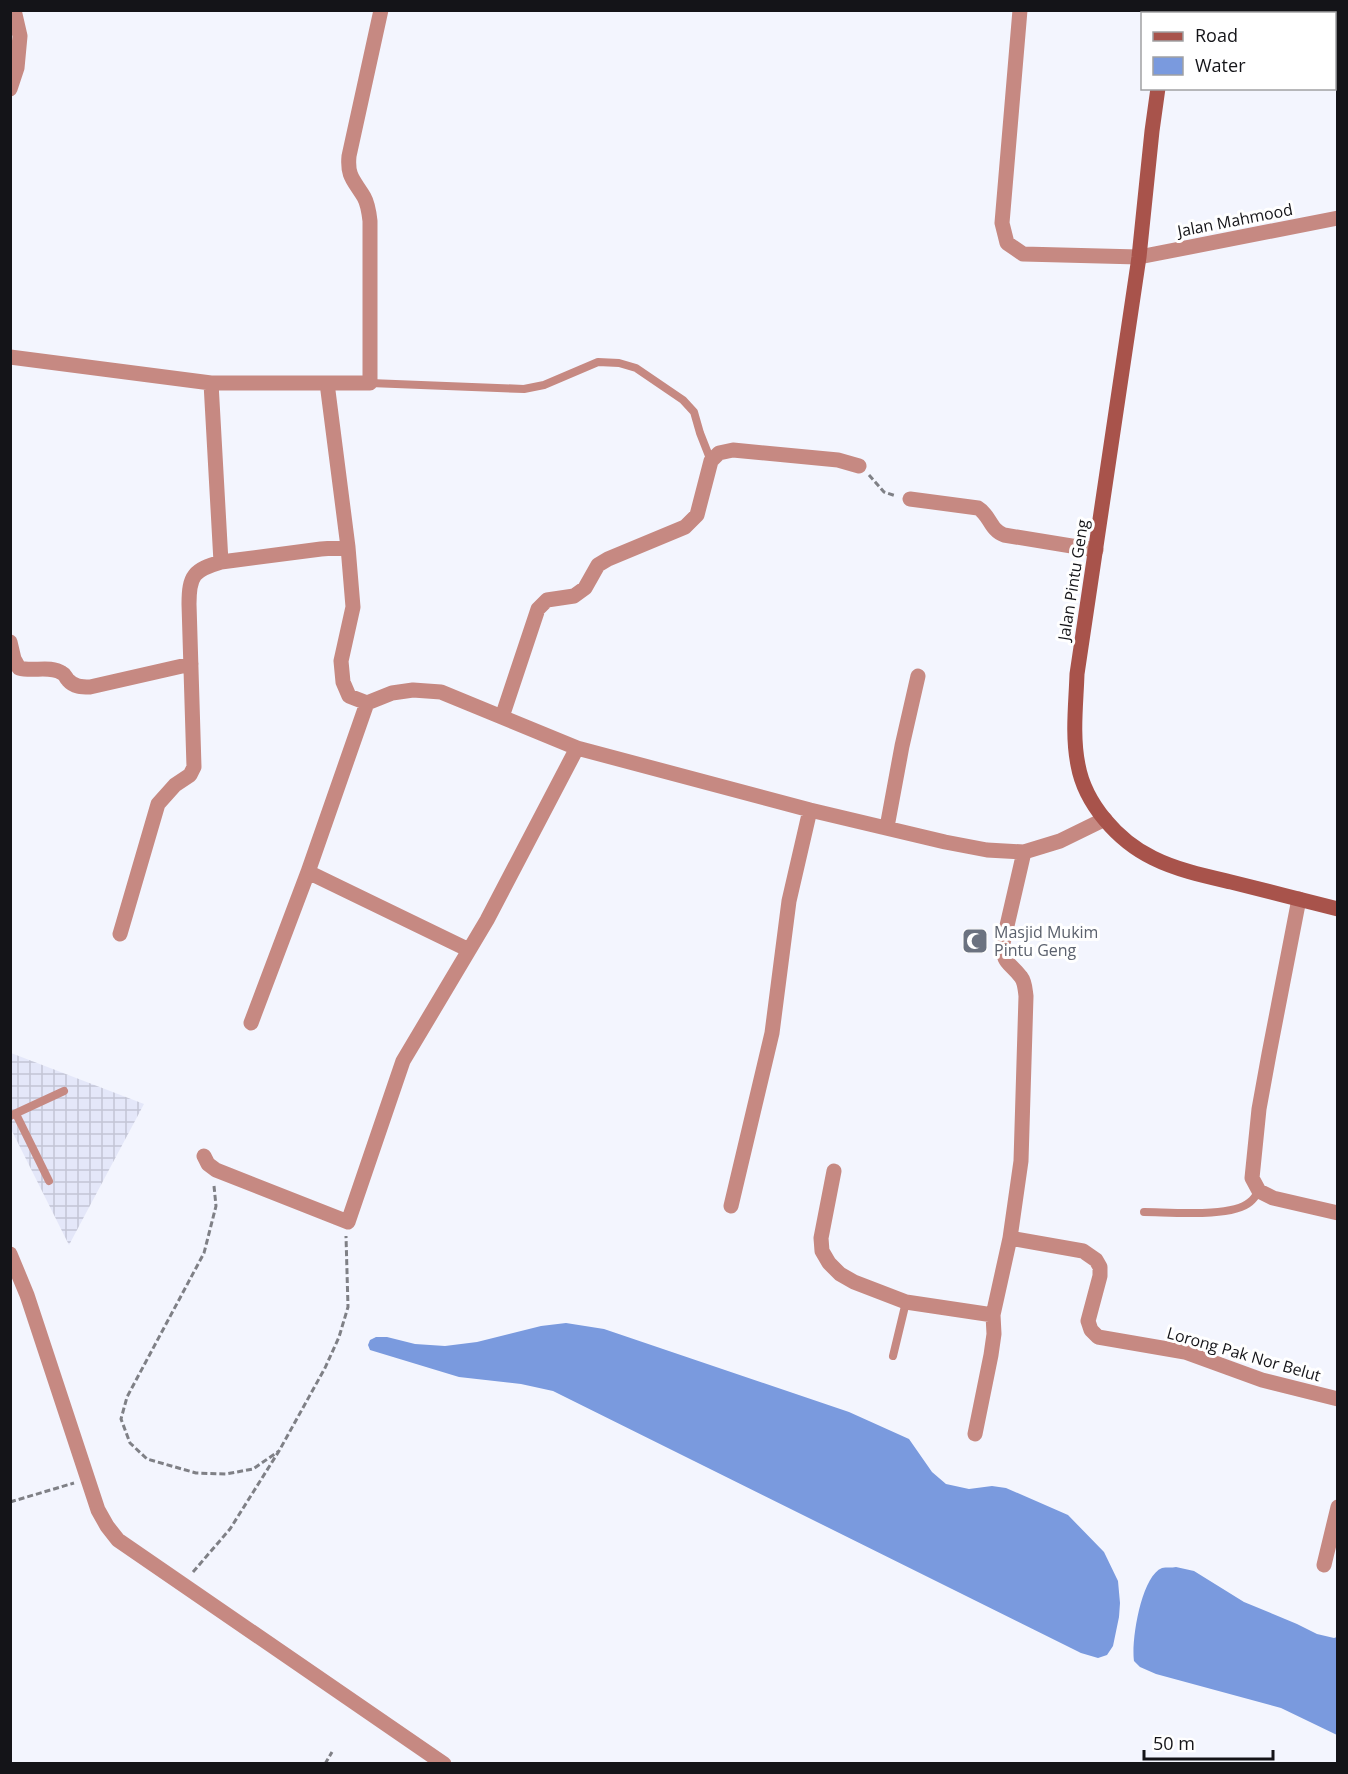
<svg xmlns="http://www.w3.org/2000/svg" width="1348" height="1774" font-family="'Open Sans',sans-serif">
<defs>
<pattern id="industrial-grid" width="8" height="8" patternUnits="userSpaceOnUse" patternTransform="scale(1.5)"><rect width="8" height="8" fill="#e4e7f9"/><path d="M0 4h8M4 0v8" fill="none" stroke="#c3c5d5"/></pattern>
</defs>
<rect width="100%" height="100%" fill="#f3f5fe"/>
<!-- industrial -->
<path fill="url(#industrial-grid)" d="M 11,1053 L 144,1104 L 69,1245 L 11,1129 Z"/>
<!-- water -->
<path fill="#7a9ade" d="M 566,1323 L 604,1329 L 849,1412 L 909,1439 L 932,1472 L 946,1484 L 969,1489 L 992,1486 L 1006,1488 L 1068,1515 L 1104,1552 L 1118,1581 L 1120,1603 L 1119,1617 L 1113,1646 L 1107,1655 L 1098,1658 L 1081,1653 L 553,1391 L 521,1384 L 459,1377 L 370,1350 L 368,1345 L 370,1340 L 376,1337 L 387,1337 L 415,1344 L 445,1346 L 477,1342 L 541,1326 Z
M 1176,1567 L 1194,1571 L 1244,1602 L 1297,1624 L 1317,1634 L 1334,1638 L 1337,1637 L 1337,1735 L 1281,1708 L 1156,1674 L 1140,1667 L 1134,1661 C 1131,1642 1141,1576 1162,1568 C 1166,1567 1172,1568 1176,1567 Z"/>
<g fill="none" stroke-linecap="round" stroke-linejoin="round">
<!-- path -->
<path stroke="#7f8086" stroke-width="3" stroke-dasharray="6 3" stroke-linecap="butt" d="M 869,475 L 884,492 L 896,496
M 214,1186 L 216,1206 L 204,1253 L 127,1397 L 121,1419 L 130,1443 L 147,1459 L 196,1473 L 226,1474 L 253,1469 L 279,1451
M 10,1502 L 74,1483
M 193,1572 L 230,1529 L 279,1451 L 325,1368 L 339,1337 L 348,1307 L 346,1236
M 325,1764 L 332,1752"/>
<!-- service -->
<path stroke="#c68982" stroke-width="8" d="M 370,383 L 524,389 L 544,385 L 598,362 L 619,363 L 636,368 L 683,400 L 694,412 L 700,433 L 711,461
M 16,1114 L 49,1181
M 10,1116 L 64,1091
M 1144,1212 C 1169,1212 1232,1218 1250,1202 C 1254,1199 1257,1194 1259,1191
M 893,1356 L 906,1302"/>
<!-- minor -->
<path stroke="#c68982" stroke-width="15" d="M 1020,10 L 1002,223 L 1007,243 L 1023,254 L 1139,257 L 1338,218
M 1245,10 L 1263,14
M 1334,26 L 1338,27
M 10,89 L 17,68 L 20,36 L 14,10
M 10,357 L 211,383 L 370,383 L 370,221 C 369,212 368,204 364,197 C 354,180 347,177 349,156 L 381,10
M 211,383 L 221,562
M 327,383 L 348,547 L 353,607 L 341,661 L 343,682 L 349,696 L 367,703 L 392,693 L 413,690 L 441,692 L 577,748 L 810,810 L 945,842 L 987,850 L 1024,852 L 1060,841 L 1105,819
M 910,499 L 978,508 C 990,515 990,530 1004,535 L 1096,550
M 10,642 L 14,659 L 19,668 C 33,672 50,665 62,673 C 66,675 65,677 68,680 C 74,687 82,687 90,687 L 191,664
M 502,717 L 538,609 L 547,600 L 574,596 L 585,588 L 598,565 L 608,559 L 685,527 L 697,515 L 711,461 L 719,453 L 733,450 L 838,460 L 859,466
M 887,827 L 902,746 L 918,676
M 308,872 L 469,950
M 1299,899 L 1269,1054 L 1259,1109 L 1252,1178 L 1259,1191 L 1273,1198 L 1338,1213
M 120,934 L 158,804 L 175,785 L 190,775 L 194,767 L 189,604 C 189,575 194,570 221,562 L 321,549 L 348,547
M 251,1023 L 308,872 L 367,703
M 204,1156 L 208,1164 L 216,1170 L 348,1222 L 403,1061 L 487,920 L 577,748
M 834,1171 L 821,1238 L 822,1251 L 829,1263 L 840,1274 L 854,1282 L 906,1302 L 993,1315
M 731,1206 L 772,1033 L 789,901 L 810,810
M 1010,1238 L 1083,1251 L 1096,1260 L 1100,1267 L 1100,1276 L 1088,1321 L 1091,1330 L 1098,1337 L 1185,1352 L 1262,1380 L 1338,1399
M 10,1254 L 27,1295 L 98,1510 L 107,1526 L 118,1540 L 444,1764
M 975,1434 L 991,1355 L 994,1334 L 993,1315 L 1010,1238 L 1021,1161 L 1026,996 C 1025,989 1025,982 1021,977 C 1009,961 1003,965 1003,943 L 1024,852
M 1324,1565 L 1338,1507"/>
<!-- secondary -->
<path stroke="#a8534b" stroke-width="15" d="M 1169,14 L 1170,10
M 1158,88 L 1152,131 L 1139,257 L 1077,674 C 1076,704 1072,735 1078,765 C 1085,804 1118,841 1153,858 C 1177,870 1205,876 1231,882 C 1267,891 1302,900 1338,909"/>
</g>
<!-- icons -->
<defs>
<g id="mosque-square" transform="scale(1.35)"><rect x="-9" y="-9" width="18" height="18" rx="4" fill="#6b7280" stroke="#fff"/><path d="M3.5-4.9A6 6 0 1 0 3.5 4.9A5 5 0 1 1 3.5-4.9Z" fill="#fff"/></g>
</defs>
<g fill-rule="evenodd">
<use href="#mosque-square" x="975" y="941"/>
</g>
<g text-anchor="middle" stroke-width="6" stroke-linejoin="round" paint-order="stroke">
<!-- street labels -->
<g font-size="16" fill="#141418" stroke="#fff">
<text transform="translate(1235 220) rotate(-11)" y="6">Jalan Mahmood</text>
<text transform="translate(1073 580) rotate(-81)" y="6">Jalan Pintu Geng</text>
<text transform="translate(1244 1354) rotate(16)" y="6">Lorong Pak Nor Belut</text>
</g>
<!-- worship labels -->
<g font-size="16" fill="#5b616d" stroke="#fff" text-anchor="start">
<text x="994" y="938">Masjid Mukim<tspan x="994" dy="18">Pintu Geng</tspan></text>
</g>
</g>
<!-- border -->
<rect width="1348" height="1774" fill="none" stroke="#141418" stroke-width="24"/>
<!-- legend -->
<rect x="1141" y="12" width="195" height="78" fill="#ffffff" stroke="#a1a1a3" stroke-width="1.5"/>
<rect x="1153" y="32" width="30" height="9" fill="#a8534b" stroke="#a1a1a3" stroke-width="1.5"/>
<text x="1195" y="42" font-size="18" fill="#141418">Road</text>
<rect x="1153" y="57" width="30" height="18" fill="#7a9ade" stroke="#a1a1a3" stroke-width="1.5"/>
<text x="1195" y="72" font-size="18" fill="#141418">Water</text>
<!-- scale -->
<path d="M1144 1750v9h129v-9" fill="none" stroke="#141418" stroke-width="3"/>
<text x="1153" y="1750" font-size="18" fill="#141418" stroke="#ffffff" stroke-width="4.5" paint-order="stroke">50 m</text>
</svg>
